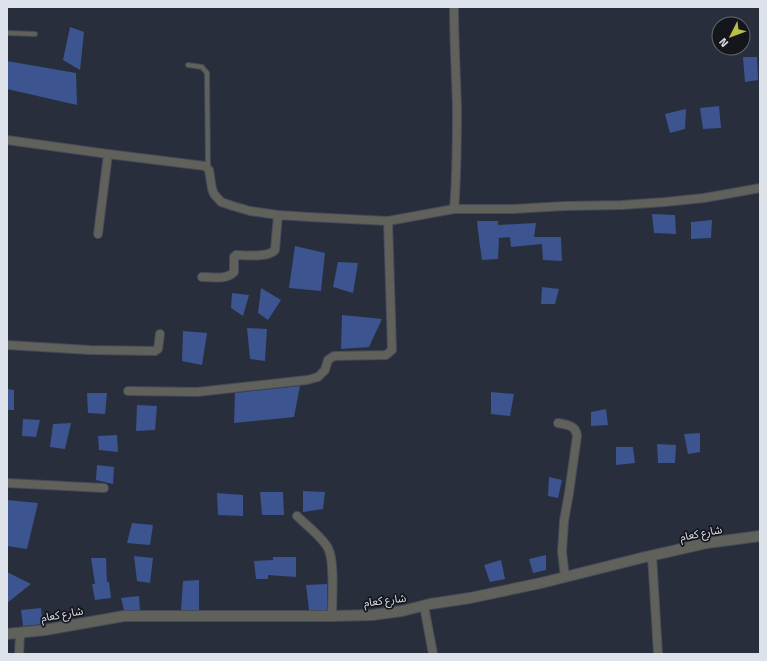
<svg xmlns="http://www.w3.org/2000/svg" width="767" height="661" font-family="'Titillium Web','Noto Sans Arabic',sans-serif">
<rect width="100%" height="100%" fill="#282e3c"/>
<!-- building -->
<path fill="#3c548f" d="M 70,27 L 84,32 L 80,70 L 63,60 Z
M 743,57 L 757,57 L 758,80 L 745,82 Z
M 7,61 L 76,73 L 77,105 L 7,89 Z
M 719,106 L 721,128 L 703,129 L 700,108 Z
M 686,109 L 685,129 L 670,133 L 665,114 Z
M 652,214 L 675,215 L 676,234 L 654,233 Z
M 712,220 L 711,238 L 691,239 L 691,222 Z
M 477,221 L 498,221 L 498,225 L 536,223 L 534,237 L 561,237 L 562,261 L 543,260 L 542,244 L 511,247 L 510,237 L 499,238 L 498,259 L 482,260 L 479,239 Z
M 295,246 L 325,253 L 321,291 L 289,288 Z
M 338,262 L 358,263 L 353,293 L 333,287 Z
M 542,287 L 559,289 L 555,304 L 541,304 Z
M 261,288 L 281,300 L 268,320 L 258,313 Z
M 232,293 L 249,295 L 243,316 L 231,308 Z
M 342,315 L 382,319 L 369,347 L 341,349 Z
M 247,328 L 267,329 L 265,361 L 250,359 Z
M 183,331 L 207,333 L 202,365 L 182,361 Z
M 300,386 L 294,417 L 234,423 L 235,393 Z
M 7,389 L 14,390 L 14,410 L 7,410 Z
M 491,392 L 514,394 L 510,416 L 491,414 Z
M 87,393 L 107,393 L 105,414 L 88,413 Z
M 137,405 L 157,406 L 155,430 L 136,431 Z
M 606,409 L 608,425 L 591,426 L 591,412 Z
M 23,419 L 40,420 L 36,437 L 22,436 Z
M 71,423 L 65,449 L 50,447 L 53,424 Z
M 700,433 L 700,452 L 688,454 L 684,434 Z
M 117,435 L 118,452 L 99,450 L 98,436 Z
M 657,444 L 676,445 L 675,463 L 658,463 Z
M 616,447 L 633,447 L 635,463 L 616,465 Z
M 97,465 L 114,467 L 113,484 L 96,480 Z
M 549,477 L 562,480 L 558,498 L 548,496 Z
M 303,491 L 325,492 L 323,509 L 303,512 Z
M 260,492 L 283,492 L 284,515 L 262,515 Z
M 217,493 L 243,495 L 243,516 L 218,515 Z
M 7,500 L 38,503 L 27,549 L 7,546 Z
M 132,523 L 153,525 L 150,545 L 127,543 Z
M 546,555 L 546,570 L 533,573 L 529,559 Z
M 134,556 L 153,558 L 150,583 L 137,581 Z
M 273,557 L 296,557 L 296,577 L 268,575 L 268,579 L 256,579 L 254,561 L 273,560 Z
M 91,558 L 106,558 L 107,582 L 109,582 L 111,598 L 95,600 L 92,584 L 95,584 Z
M 501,560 L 505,579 L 490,582 L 484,565 Z
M 7,572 L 31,584 L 7,603 Z
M 199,580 L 199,610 L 181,610 L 183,581 Z
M 327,584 L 327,610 L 309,610 L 306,585 Z
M 139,596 L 140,610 L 124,610 L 121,598 Z
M 41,608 L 43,624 L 23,626 L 21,610 Z"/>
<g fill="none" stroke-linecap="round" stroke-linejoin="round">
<!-- service casing -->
<g stroke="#454b58" stroke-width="6">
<path id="service" d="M 7,33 L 35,34
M 188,65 L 202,67 L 207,73 L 208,167"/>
</g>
<!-- minor casing -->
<g stroke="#454b58" stroke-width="10">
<path id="minor" d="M 7,140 L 108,154 L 205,166 L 209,170 L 212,189 L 214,194 L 221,202 L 233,206 L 250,211 L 278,215 L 309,217 L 388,221 L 454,209 L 513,209 L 565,206 L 622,205 L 665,202 L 704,198 L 738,192 L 760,188
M 454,209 C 457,175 457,142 457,108 C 456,74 454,41 454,7
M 98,234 L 108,154
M 202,277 C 212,277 227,280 234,272 L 234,257 L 236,255 C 245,255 268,258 275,250 L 278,215
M 7,345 L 90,350 L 155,351 L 158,349 L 160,334
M 128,391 L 197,392 L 307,380 L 318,377 L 325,370 L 328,360 L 334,356 L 386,355 L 392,350 L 388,221
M 558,423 C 567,425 576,425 577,436 L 569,493 L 564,521 L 562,552 L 565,577
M 7,483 L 104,488
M 297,516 C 306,525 322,537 328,548 C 335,561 332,599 332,616
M 652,555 L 658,654
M 424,606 L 433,654
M 19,654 L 20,633"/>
</g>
<!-- tertiary casing -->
<g stroke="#454b58" stroke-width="12">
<path id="tertiary" d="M 7,634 L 45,630 L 124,616 L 332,616 L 372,615 L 402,611 L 430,604 L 470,598 L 541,583 L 641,558 L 707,543 L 760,536"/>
</g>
<!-- service -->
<use href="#service" stroke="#60615a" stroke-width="4"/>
<!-- minor -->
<use href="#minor" stroke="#60615a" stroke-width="8"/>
<!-- tertiary -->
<use href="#tertiary" stroke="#60615a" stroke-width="10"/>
</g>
<g text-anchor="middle" stroke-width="3.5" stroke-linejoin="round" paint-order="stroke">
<!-- street labels -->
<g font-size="11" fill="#dde1ea" stroke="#14161c">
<text transform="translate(701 533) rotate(-11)" y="4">شارع كعام</text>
<text transform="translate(385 600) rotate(-7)" y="4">شارع كعام</text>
<text transform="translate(62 614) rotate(-10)" y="4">شارع كعام</text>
</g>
</g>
<!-- border -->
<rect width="767" height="661" fill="none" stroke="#dde1ea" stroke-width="16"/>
<!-- north arrow -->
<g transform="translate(731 36) rotate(228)"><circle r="19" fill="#14161c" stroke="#64676e"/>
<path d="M0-3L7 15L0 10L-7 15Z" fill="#bbc044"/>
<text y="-6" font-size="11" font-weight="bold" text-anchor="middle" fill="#dde1ea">N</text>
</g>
</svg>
